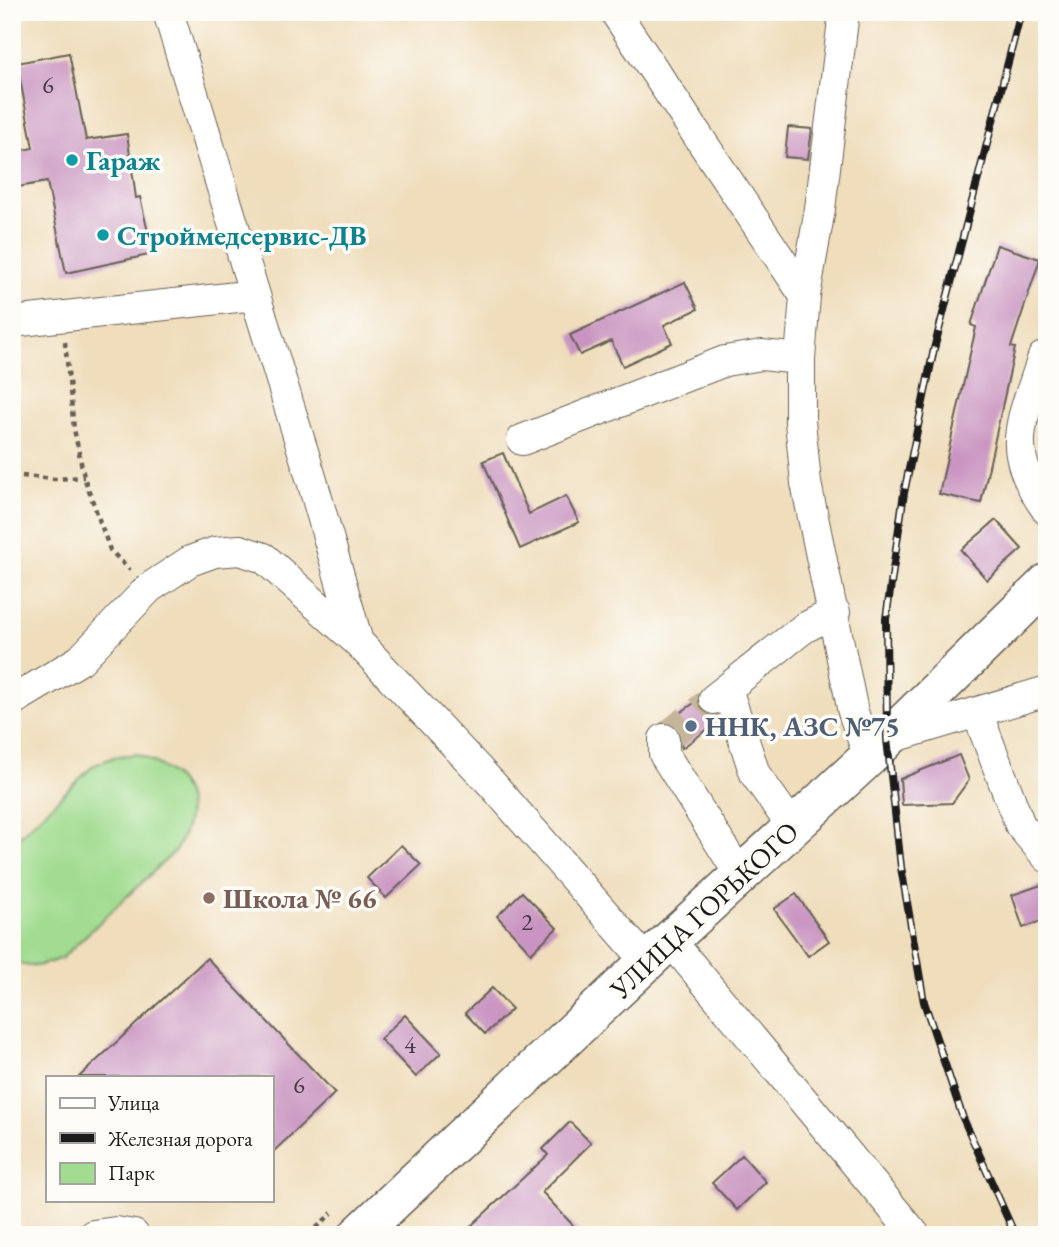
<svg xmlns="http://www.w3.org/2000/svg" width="1059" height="1247" font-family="'EB Garamond',serif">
<rect width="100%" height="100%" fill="#fdfcf7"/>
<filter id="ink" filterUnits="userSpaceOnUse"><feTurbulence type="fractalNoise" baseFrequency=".0143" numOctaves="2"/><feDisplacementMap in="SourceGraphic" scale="14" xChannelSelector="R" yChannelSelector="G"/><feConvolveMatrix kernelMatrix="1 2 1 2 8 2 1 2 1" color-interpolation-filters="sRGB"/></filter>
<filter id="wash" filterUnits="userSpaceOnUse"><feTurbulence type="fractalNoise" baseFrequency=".00686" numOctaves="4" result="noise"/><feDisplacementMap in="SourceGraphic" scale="28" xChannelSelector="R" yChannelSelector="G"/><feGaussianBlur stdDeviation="1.57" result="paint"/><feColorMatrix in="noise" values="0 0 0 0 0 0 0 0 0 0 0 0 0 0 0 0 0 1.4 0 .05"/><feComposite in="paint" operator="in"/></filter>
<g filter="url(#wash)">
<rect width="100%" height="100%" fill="#efddbb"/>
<!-- green -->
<path fill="#a1dc90" stroke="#5e7c56" stroke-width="2" d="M 136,754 C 185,773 204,802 175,851 L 62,958 C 43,965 30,971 12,960 L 12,843 L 94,765 L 114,757 Z"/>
<g id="blocks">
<!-- building -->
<path fill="#c994c1" d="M 69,53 L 86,140 L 127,134 L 136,198 L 140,197 L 153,254 L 66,273 L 47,182 L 12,188 L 12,152 L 33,148 L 17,63 Z
M 788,127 L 812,129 L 808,159 L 785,157 Z
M 997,245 L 1040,259 L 1011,347 L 1015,348 L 981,503 L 939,494 L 976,327 L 971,325 Z
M 685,282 L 698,309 L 664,325 L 672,343 L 623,366 L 611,341 L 580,355 L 570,335 Z
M 503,453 L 529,514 L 566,496 L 579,522 L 520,549 L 483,461 Z
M 996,520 L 1022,549 L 987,580 L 961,550 Z
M 697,701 L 701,710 L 717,716 L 719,721 L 682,748 L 679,731 L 667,722 Z
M 959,755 L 969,780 L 952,803 L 902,805 L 900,779 Z
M 401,845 L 421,865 L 386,898 L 367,878 Z
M 1047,883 L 1047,919 L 1023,928 L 1012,895 Z
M 522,892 L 557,928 L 531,953 L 497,916 Z
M 796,894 L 829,941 L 808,956 L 774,909 Z
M 207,958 L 335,1093 L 271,1154 L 271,1077 L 79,1077 Z
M 492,988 L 512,1009 L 485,1034 L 465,1013 Z
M 405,1015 L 441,1053 L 416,1077 L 380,1039 Z
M 570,1122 L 591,1143 L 542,1192 L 582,1235 L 461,1235 L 548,1155 L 543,1149 Z
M 742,1155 L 766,1182 L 737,1210 L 712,1183 Z"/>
</g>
</g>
<g filter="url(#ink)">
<use href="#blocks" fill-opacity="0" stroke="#666054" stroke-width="2"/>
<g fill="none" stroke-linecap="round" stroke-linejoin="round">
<!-- minor-tunnel -->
<path stroke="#c5b69b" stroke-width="30" stroke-dasharray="30 15" stroke-linecap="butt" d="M 664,739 L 714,699"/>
<!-- minor casing -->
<g stroke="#666054" stroke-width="32">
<path id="minor" d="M 168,12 L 313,484 L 358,642
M 615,12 L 805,296
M 844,12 L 820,209 L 805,296 L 800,359 L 800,421 L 806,483 L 853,712 L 869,757
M 12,322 L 255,295
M 1043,357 C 1022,423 1002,448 1047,510
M 522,440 L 725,361 L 762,355 L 800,359
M 727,689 L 755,774 L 792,826
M 714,699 L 804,628 L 835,612
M 12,701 L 80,660 L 149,588 L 190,561 L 215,552 L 240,550 L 264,558 L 358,642 L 492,784 L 648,963
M 977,712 L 1020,825 L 1047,857
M 891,738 L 1047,691
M 664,739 L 664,754 L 740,875
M 670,940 L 915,1235
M 93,1235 L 116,1232 L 134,1235"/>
</g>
<!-- major casing -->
<g stroke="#666054" stroke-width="41">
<path id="major" d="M 358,1235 L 670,940 L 869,757 L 1047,583"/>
</g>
<!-- path -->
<path stroke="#666054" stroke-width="4.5" stroke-dasharray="5 5" stroke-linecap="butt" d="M 65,342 L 74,429 L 84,477 L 110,550 L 130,570
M 12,475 L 55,479 L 84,477
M 309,1235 L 332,1213"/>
<!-- minor -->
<use href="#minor" stroke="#fff" stroke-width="30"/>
<!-- major -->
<use href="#major" stroke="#fff" stroke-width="38"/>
<!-- rail casing -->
<g stroke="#1c1c1c" stroke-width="8">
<path id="rail" d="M 1015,1235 L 963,1118 L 924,1002 L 901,867 L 887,739 L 886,619 L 904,493 L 934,349 L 1021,12"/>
</g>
<!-- rail -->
<use href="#rail" stroke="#fdfcf7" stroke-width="5" stroke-dasharray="16" stroke-linecap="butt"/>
</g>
</g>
<!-- markers -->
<g fill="#0f9aa8" stroke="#fdfcf7" stroke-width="2.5">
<circle cx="72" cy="160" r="7"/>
<circle cx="103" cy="235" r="7"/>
</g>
<circle fill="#5c6f8a" stroke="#fdfcf7" stroke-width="2.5" cx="691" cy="726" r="7"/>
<circle fill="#8d6e63" stroke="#fdfcf7" stroke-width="2.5" cx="209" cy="898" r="7"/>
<g text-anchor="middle" stroke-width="7" stroke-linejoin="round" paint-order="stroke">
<!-- number labels -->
<g font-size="24" fill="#473a45">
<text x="48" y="93">6</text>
<text x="527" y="930">2</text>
<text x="410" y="1053">4</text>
<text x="299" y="1093">6</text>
</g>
<!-- culture labels -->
<g font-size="28" font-weight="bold" fill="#0d838f" stroke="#fdfcf7" text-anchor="start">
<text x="86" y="170">Гараж</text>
<text x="117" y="245">Строймедсервис-ДВ</text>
</g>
<!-- service labels -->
<g font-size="28" font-weight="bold" fill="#4e5e75" stroke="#fdfcf7" text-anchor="start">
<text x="705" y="736">ННК, АЗС №75</text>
</g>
<!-- education labels -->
<g font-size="28" font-weight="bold" fill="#785e54" stroke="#fdfcf7" text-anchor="start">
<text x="223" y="908">Школа № 66</text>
</g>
<!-- street labels -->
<g font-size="28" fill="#1c1c1c" stroke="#fdfcf7">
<text transform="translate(704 910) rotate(-43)" y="10">УЛИЦА ГОРЬКОГО</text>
</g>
</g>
<!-- margin -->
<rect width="1059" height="1247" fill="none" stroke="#fdfcf7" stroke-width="42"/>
<!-- legend -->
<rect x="46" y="1076" width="228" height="126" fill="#fdfcf7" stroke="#a3a29f" stroke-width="2"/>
<rect x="60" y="1098" width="35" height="10" fill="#ffffff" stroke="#a3a29f" stroke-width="2"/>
<text x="108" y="1110" font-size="21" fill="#1c1c1c">Улица</text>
<rect x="60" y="1133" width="35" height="10" fill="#1c1c1c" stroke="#a3a29f" stroke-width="2"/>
<text x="108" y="1146" font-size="21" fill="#1c1c1c">Железная дорога</text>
<rect x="60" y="1163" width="35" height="21" fill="#a1dc90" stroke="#a3a29f" stroke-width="2"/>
<text x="108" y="1180" font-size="21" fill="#1c1c1c">Парк</text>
</svg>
